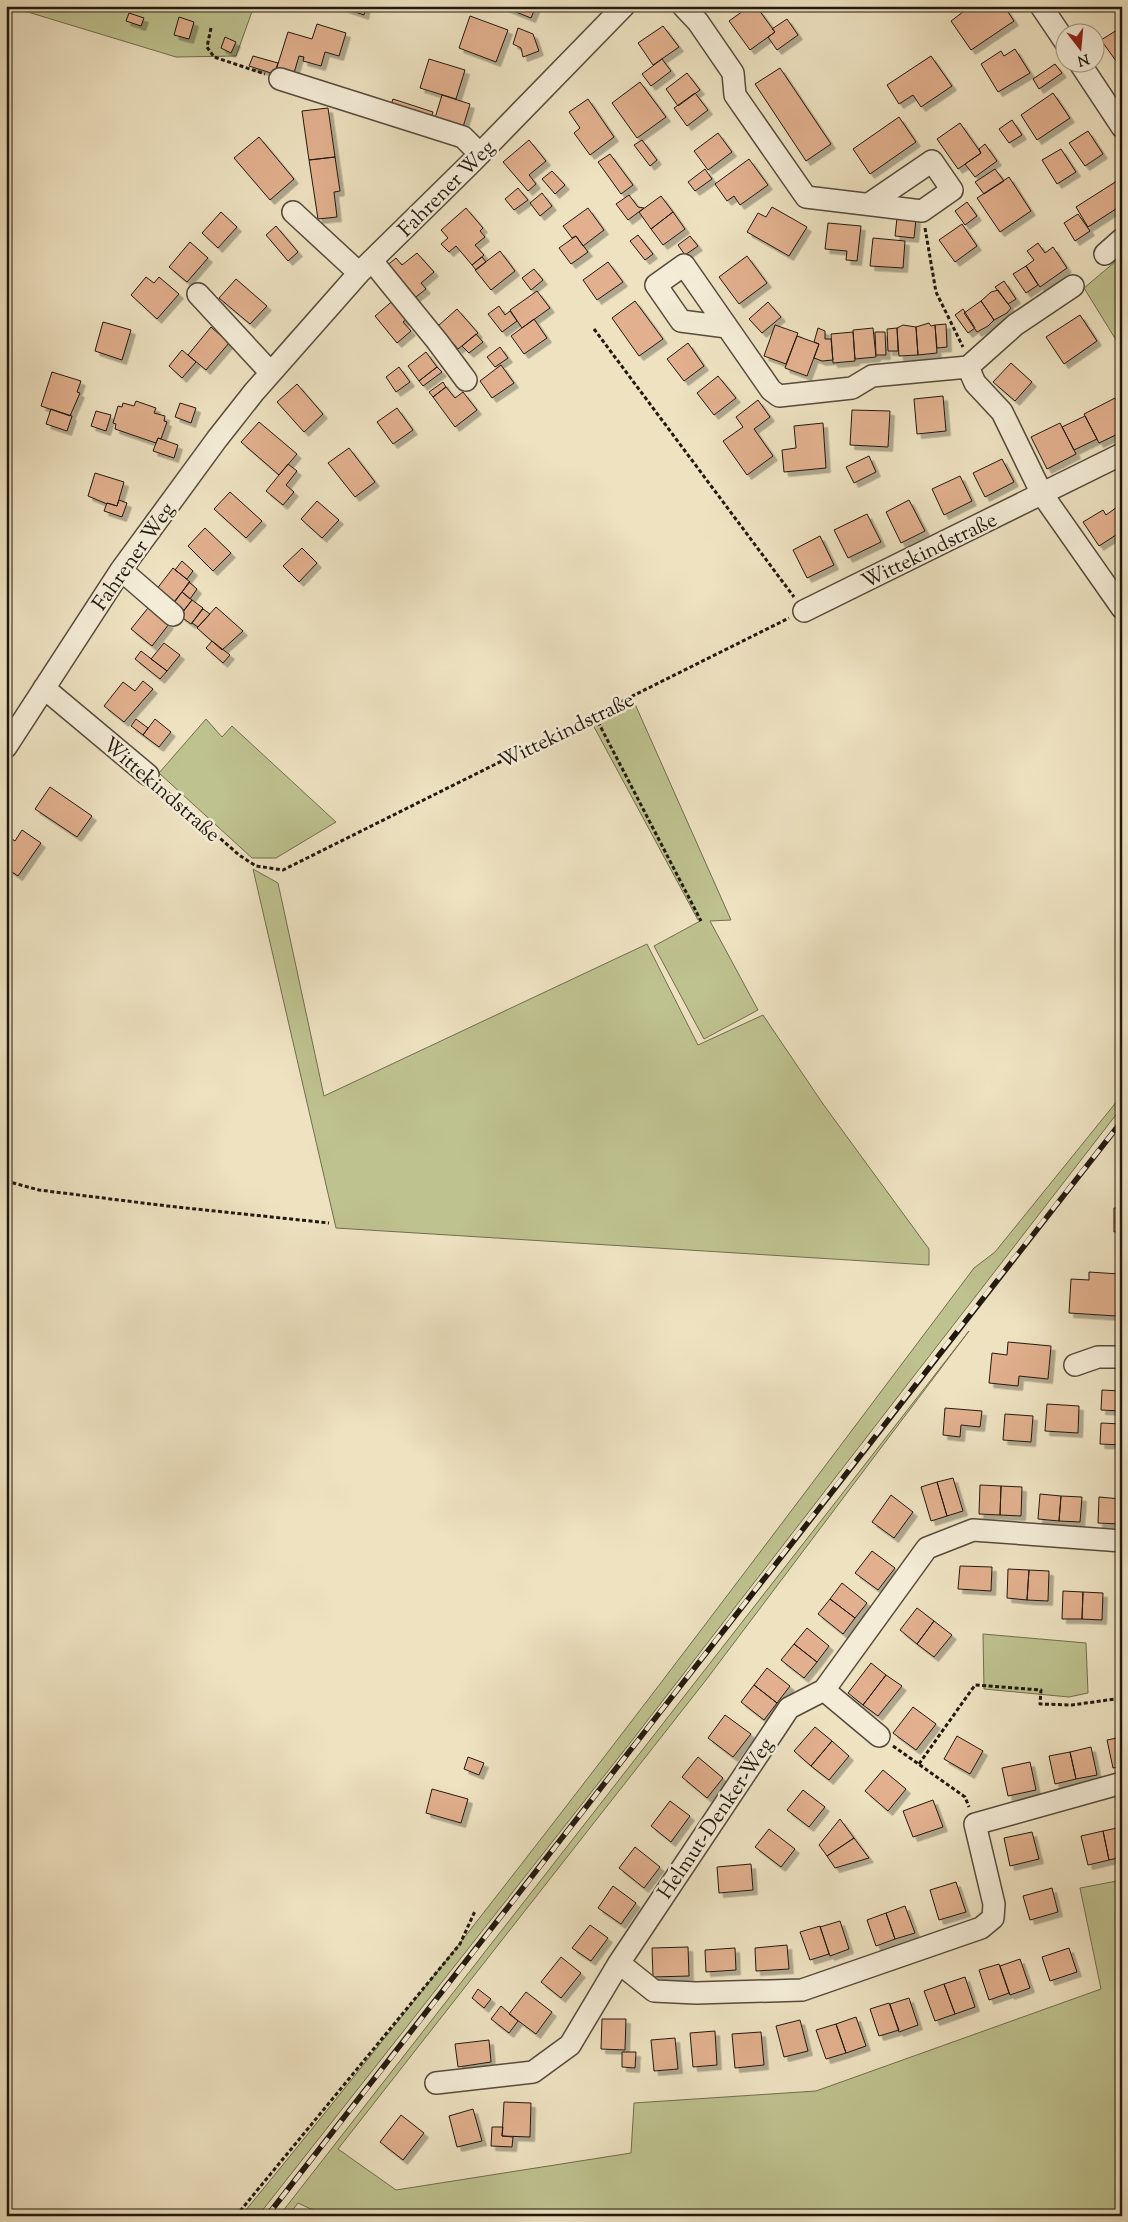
<svg xmlns="http://www.w3.org/2000/svg" width="1128" height="2222" font-family="'Sorts Mill Goudy',serif">
<defs>
<filter id="shadow"><feDropShadow dx="4.5" dy="4.5" stdDeviation="0" flood-color="#0004"/></filter>
</defs>
<rect width="100%" height="100%" fill="#eee2c1"/>
<filter id="stains"><feTurbulence type="fractalNoise" baseFrequency=".004" numOctaves="4"/><feColorMatrix values="0 0 0 0 .2 0 0 0 0 .09 0 0 0 0 .02 0 0 0 .5 -.17"/></filter>
<radialGradient id="worn" r=".72"><stop offset=".6" stop-color="#630" stop-opacity="0"/><stop offset="1" stop-color="#630" stop-opacity=".3"/></radialGradient>
<!-- green -->
<path fill="#bec28f" stroke="#706e4f" d="M 8,6 L 254,6 L 236,56 L 176,57 Z
M 1122,256 L 1122,348 L 1121,348 L 1084,288 Z
M 635,704 L 731,920 L 710,921 L 758,1010 L 704,1039 L 654,946 L 702,920 L 698,920 L 593,725 Z
M 206,719 L 222,737 L 232,726 L 336,822 L 276,858 L 252,858 L 159,773 Z
M 253,869 L 278,883 L 324,1096 L 647,944 L 698,1045 L 763,1015 L 823,1104 L 929,1249 L 929,1265 L 336,1228 Z
M 1122,1095 L 1122,1107 L 630,1743 L 258,2216 L 241,2216 C 495,1907 734,1587 974,1268 L 995,1252 Z
M 969,1331 L 706,1680 L 338,2149 L 396,2190 L 631,2153 L 634,2103 L 816,2091 L 1101,1989 L 1080,1888 L 1122,1880 L 1122,2216 L 326,2216 L 298,2203 L 288,2216 L 279,2216 Z
M 983,1634 L 1086,1643 L 1088,1693 L 1069,1697 L 984,1689 Z"/>
<!-- building -->
<path fill="#e2b08e" stroke="#21190f" filter="url(#shadow)" d="M 338,6 L 366,6 L 364,15 Z
M 501,6 L 536,6 L 531,18 Z
M 750,6 L 756,6 L 775,32 L 750,50 L 729,21 Z
M 971,6 L 1004,6 L 1014,21 L 971,50 L 951,21 Z
M 129,13 L 144,18 L 141,26 L 126,21 Z
M 470,16 L 508,30 L 496,62 L 459,48 Z
M 179,17 L 194,22 L 189,39 L 174,35 Z
M 787,19 L 798,35 L 777,50 L 768,37 L 775,32 L 772,29 Z
M 317,24 L 346,33 L 339,56 L 325,52 L 321,66 L 303,61 L 304,57 L 299,56 L 294,73 L 277,67 L 288,32 L 312,39 Z
M 663,26 L 679,47 L 653,65 L 638,43 Z
M 1122,27 L 1122,57 L 1116,61 L 1101,40 Z
M 518,28 L 533,34 L 539,51 L 523,57 L 521,48 L 513,44 Z
M 225,37 L 236,42 L 231,53 L 221,48 Z
M 1015,49 L 1030,73 L 998,92 L 981,64 L 1001,51 L 1004,56 Z
M 253,56 L 278,63 L 274,74 L 249,66 Z
M 931,56 L 952,86 L 921,107 L 913,95 L 899,104 L 887,85 Z
M 429,59 L 465,70 L 456,99 L 420,88 Z
M 662,59 L 671,71 L 651,86 L 642,74 Z
M 1055,64 L 1062,73 L 1039,89 L 1033,79 Z
M 780,68 L 831,144 L 806,161 L 755,84 Z
M 687,73 L 700,90 L 678,106 L 666,89 Z
M 640,82 L 666,117 L 637,138 L 612,103 Z
M 695,93 L 708,110 L 687,126 L 674,108 Z
M 1053,93 L 1070,118 L 1037,140 L 1021,115 Z
M 442,95 L 470,104 L 463,127 L 435,118 Z
M 393,99 L 433,112 L 429,123 L 389,110 Z
M 588,99 L 614,137 L 590,155 L 574,133 L 580,128 L 569,112 Z
M 328,108 L 335,157 L 309,160 L 302,111 Z
M 899,117 L 916,142 L 870,174 L 853,149 Z
M 1012,120 L 1022,135 L 1009,143 L 999,129 Z
M 960,123 L 981,153 L 958,169 L 937,139 Z
M 1088,131 L 1103,154 L 1085,166 L 1069,143 Z
M 718,133 L 732,152 L 708,170 L 694,151 Z
M 259,137 L 294,179 L 270,200 L 234,158 Z
M 529,140 L 546,161 L 529,175 L 536,184 L 528,191 L 503,162 Z
M 642,140 L 657,160 L 650,166 L 634,145 Z
M 985,144 L 997,161 L 975,177 L 965,164 L 981,153 L 979,149 Z
M 1061,149 L 1076,172 L 1057,184 L 1042,160 Z
M 610,154 L 633,185 L 621,194 L 598,162 Z
M 335,157 L 340,191 L 334,192 L 337,217 L 318,219 L 309,160 Z
M 749,159 L 768,185 L 740,205 L 734,196 L 727,201 L 715,184 Z
M 705,169 L 712,179 L 695,191 L 688,182 Z
M 995,169 L 1004,181 L 984,194 L 975,182 Z
M 552,171 L 565,185 L 555,194 L 542,179 Z
M 1009,177 L 1031,211 L 1000,232 L 977,198 Z
M 1120,179 L 1122,182 L 1122,205 L 1088,227 L 1076,207 Z
M 518,188 L 528,200 L 514,210 L 505,199 Z
M 542,193 L 552,206 L 540,216 L 530,203 Z
M 629,195 L 638,207 L 644,208 L 628,220 L 616,204 Z
M 661,196 L 673,212 L 651,229 L 639,212 Z
M 967,202 L 977,216 L 965,225 L 955,211 Z
M 772,207 L 807,227 L 789,256 L 747,232 L 758,213 L 766,217 Z
M 466,208 L 483,228 L 480,231 L 485,237 L 475,245 L 484,255 L 472,265 L 456,246 L 449,252 L 441,244 L 448,238 L 441,230 Z
M 588,208 L 604,230 L 583,246 L 576,236 L 572,238 L 563,226 Z
M 221,212 L 237,227 L 218,248 L 202,233 Z
M 673,212 L 685,229 L 663,245 L 651,229 Z
M 1078,214 L 1090,231 L 1075,241 L 1064,223 Z
M 897,218 L 916,219 L 914,238 L 895,236 Z
M 828,223 L 861,226 L 857,261 L 846,260 L 847,251 L 825,249 Z
M 962,224 L 977,246 L 955,262 L 939,240 Z
M 276,226 L 298,252 L 288,261 L 266,235 Z
M 638,235 L 653,254 L 645,260 L 630,241 Z
M 576,236 L 588,252 L 571,264 L 559,248 Z
M 690,236 L 698,246 L 685,255 L 678,245 Z
M 873,238 L 905,241 L 903,268 L 870,266 Z
M 190,242 L 208,258 L 187,282 L 169,267 Z
M 1038,243 L 1045,253 L 1053,247 L 1067,268 L 1040,287 L 1026,266 L 1034,260 L 1027,251 Z
M 500,251 L 515,271 L 491,290 L 475,270 Z
M 417,253 L 434,272 L 421,283 L 426,289 L 412,300 L 384,268 L 396,258 L 402,265 Z
M 747,256 L 767,283 L 739,304 L 719,277 Z
M 482,257 L 486,262 L 476,270 L 472,265 Z
M 608,262 L 623,282 L 597,300 L 583,280 Z
M 1026,266 L 1038,285 L 1026,293 L 1013,274 Z
M 534,269 L 543,280 L 531,290 L 522,278 Z
M 146,277 L 154,283 L 159,277 L 179,294 L 157,319 L 131,295 Z
M 236,279 L 267,306 L 250,324 L 219,298 Z
M 1004,281 L 1016,299 L 1008,304 L 995,287 Z
M 998,290 L 1011,308 L 1007,313 L 994,320 L 981,301 L 991,292 Z
M 537,291 L 550,308 L 522,328 L 510,310 Z
M 396,298 L 412,315 L 403,322 L 411,331 L 397,343 L 375,316 Z
M 635,301 L 663,339 L 639,356 L 612,318 Z
M 981,301 L 994,320 L 988,326 L 977,332 L 964,313 Z
M 768,302 L 781,317 L 762,333 L 749,319 Z
M 499,306 L 505,315 L 510,311 L 517,321 L 502,332 L 488,314 Z
M 457,309 L 478,333 L 458,349 L 452,342 L 450,343 L 438,326 Z
M 963,309 L 975,328 L 968,333 L 955,315 Z
M 1080,315 L 1097,341 L 1064,364 L 1046,337 Z
M 534,319 L 547,338 L 524,354 L 511,336 Z
M 103,322 L 131,330 L 122,360 L 95,351 Z
M 929,323 L 931,326 L 935,325 L 937,353 L 918,355 L 916,327 Z
M 946,324 L 947,347 L 937,348 L 935,325 Z
M 775,325 L 798,333 L 786,364 L 764,356 Z
M 903,325 L 916,327 L 918,355 L 899,356 L 897,328 Z
M 211,327 L 229,343 L 206,370 L 188,355 Z
M 818,328 L 825,331 L 825,339 L 831,339 L 833,360 L 822,361 L 814,358 L 819,344 L 814,342 Z
M 873,328 L 876,357 L 855,359 L 853,330 Z
M 897,328 L 898,351 L 888,351 L 887,329 Z
M 853,332 L 855,361 L 833,363 L 831,334 Z
M 875,332 L 885,332 L 886,355 L 876,355 Z
M 476,334 L 483,342 L 469,353 L 462,346 Z
M 797,336 L 819,344 L 807,376 L 785,368 Z
M 688,343 L 704,366 L 684,381 L 667,359 Z
M 500,347 L 508,358 L 495,367 L 487,357 Z
M 182,350 L 196,362 L 182,378 L 169,366 Z
M 426,352 L 437,367 L 419,381 L 408,366 Z
M 1011,363 L 1032,382 L 1015,401 L 993,382 Z
M 501,365 L 514,383 L 492,398 L 480,381 Z
M 399,367 L 410,382 L 396,392 L 386,377 Z
M 437,367 L 442,372 L 423,386 L 419,381 Z
M 52,372 L 81,381 L 77,392 L 80,393 L 70,416 L 41,406 Z
M 718,376 L 736,398 L 714,415 L 697,393 Z
M 443,382 L 446,387 L 433,397 L 429,392 Z
M 297,384 L 323,414 L 304,432 L 277,402 Z
M 446,387 L 455,398 L 463,392 L 477,410 L 455,427 L 433,397 Z
M 943,396 L 946,431 L 917,434 L 914,399 Z
M 1115,398 L 1122,411 L 1122,432 L 1099,443 L 1084,414 Z
M 758,400 L 770,417 L 754,429 L 773,456 L 747,475 L 723,441 L 743,427 L 736,417 Z
M 136,401 L 156,408 L 154,413 L 165,416 L 164,421 L 167,422 L 161,439 L 158,438 L 156,443 L 115,429 L 116,424 L 113,423 L 118,406 L 122,407 L 123,403 L 134,406 Z
M 180,403 L 196,408 L 191,423 L 175,417 Z
M 397,408 L 413,430 L 393,444 L 377,422 Z
M 51,409 L 72,416 L 67,431 L 46,424 Z
M 852,410 L 890,411 L 888,447 L 850,445 Z
M 96,411 L 111,415 L 106,431 L 91,426 Z
M 1085,416 L 1097,439 L 1074,450 L 1062,427 Z
M 259,422 L 297,454 L 279,475 L 241,442 Z
M 823,423 L 826,468 L 784,472 L 782,450 L 796,448 L 794,426 Z
M 1060,423 L 1076,454 L 1047,469 L 1031,437 Z
M 158,438 L 178,445 L 174,458 L 153,451 Z
M 349,448 L 375,482 L 355,497 L 328,463 Z
M 869,456 L 876,472 L 854,483 L 846,467 Z
M 1002,459 L 1014,482 L 985,497 L 973,473 Z
M 288,464 L 297,471 L 286,485 L 294,492 L 283,505 L 266,491 Z
M 95,473 L 124,482 L 117,506 L 107,503 L 107,504 L 88,496 Z
M 960,476 L 972,501 L 944,515 L 932,489 Z
M 230,492 L 262,521 L 246,538 L 214,509 Z
M 119,500 L 127,503 L 122,517 L 104,511 L 107,503 L 117,506 Z
M 909,500 L 925,531 L 901,543 L 886,512 Z
M 317,501 L 339,520 L 322,538 L 301,519 Z
M 1117,507 L 1122,514 L 1122,531 L 1099,546 L 1083,522 L 1103,510 L 1106,515 Z
M 867,514 L 881,542 L 848,558 L 834,530 Z
M 205,528 L 231,553 L 213,571 L 188,546 Z
M 820,536 L 834,565 L 807,578 L 793,550 Z
M 302,548 L 317,563 L 299,582 L 283,566 Z
M 182,561 L 193,571 L 187,579 L 175,570 Z
M 173,568 L 190,582 L 173,603 L 156,590 Z
M 189,582 L 197,589 L 190,599 L 182,592 Z
M 182,592 L 192,600 L 184,610 L 174,603 Z
M 192,600 L 203,608 L 191,624 L 180,616 Z
M 216,607 L 243,631 L 222,650 L 197,628 Z
M 148,608 L 169,624 L 152,646 L 131,629 Z
M 203,609 L 210,614 L 198,627 L 192,623 Z
M 212,641 L 230,655 L 223,663 L 206,648 Z
M 164,643 L 180,655 L 167,671 L 151,659 Z
M 141,651 L 167,671 L 160,679 L 135,659 Z
M 143,681 L 153,689 L 124,722 L 104,706 L 123,682 L 135,691 Z
M 136,719 L 148,728 L 143,735 L 131,726 Z
M 155,719 L 171,732 L 159,747 L 143,735 Z
M 50,787 L 92,816 L 77,837 L 35,809 Z
M 22,830 L 41,843 L 18,876 L 6,868 L 6,835 L 15,841 Z
M 1114,1208 L 1122,1208 L 1122,1231 L 1114,1232 Z
M 1089,1272 L 1119,1274 L 1116,1316 L 1069,1313 L 1071,1279 L 1089,1280 Z
M 1008,1342 L 1051,1346 L 1048,1379 L 1019,1376 L 1018,1386 L 989,1383 L 992,1353 L 1007,1355 Z
M 1102,1390 L 1122,1391 L 1122,1411 L 1101,1410 Z
M 1047,1404 L 1079,1406 L 1078,1433 L 1045,1431 Z
M 945,1408 L 982,1411 L 980,1427 L 961,1425 L 960,1437 L 943,1435 Z
M 1005,1414 L 1033,1416 L 1031,1442 L 1003,1440 Z
M 1101,1423 L 1122,1424 L 1122,1445 L 1100,1444 Z
M 953,1478 L 963,1511 L 947,1516 L 937,1482 Z
M 937,1482 L 947,1516 L 931,1521 L 921,1487 Z
M 980,1485 L 1001,1486 L 1000,1515 L 979,1514 Z
M 1001,1486 L 1022,1487 L 1021,1516 L 1000,1515 Z
M 1040,1494 L 1061,1496 L 1059,1521 L 1038,1519 Z
M 891,1495 L 913,1512 L 894,1538 L 872,1522 Z
M 1061,1496 L 1082,1497 L 1080,1522 L 1059,1521 Z
M 1099,1497 L 1121,1499 L 1119,1524 L 1098,1523 Z
M 872,1551 L 895,1568 L 878,1590 L 855,1573 Z
M 960,1566 L 992,1567 L 991,1591 L 958,1589 Z
M 1008,1569 L 1029,1570 L 1027,1600 L 1007,1598 Z
M 1029,1570 L 1049,1571 L 1048,1601 L 1027,1600 Z
M 842,1583 L 867,1603 L 855,1618 L 830,1599 Z
M 1063,1591 L 1083,1592 L 1082,1619 L 1062,1619 Z
M 1083,1592 L 1103,1593 L 1102,1620 L 1082,1619 Z
M 830,1599 L 855,1618 L 843,1634 L 818,1614 Z
M 917,1608 L 934,1621 L 917,1644 L 900,1630 Z
M 934,1621 L 952,1635 L 934,1657 L 917,1644 Z
M 807,1628 L 829,1646 L 817,1662 L 794,1644 Z
M 794,1644 L 817,1662 L 804,1678 L 781,1660 Z
M 871,1663 L 886,1675 L 863,1705 L 848,1693 Z
M 767,1668 L 790,1686 L 777,1703 L 754,1685 Z
M 886,1675 L 902,1686 L 878,1716 L 863,1705 Z
M 754,1685 L 777,1703 L 764,1720 L 741,1702 Z
M 913,1707 L 936,1724 L 916,1750 L 893,1733 Z
M 725,1715 L 751,1734 L 733,1757 L 708,1738 Z
M 815,1727 L 832,1741 L 811,1766 L 794,1751 Z
M 957,1736 L 983,1751 L 970,1774 L 944,1759 Z
M 1122,1737 L 1122,1766 L 1113,1768 L 1107,1740 Z
M 832,1741 L 849,1756 L 829,1780 L 811,1766 Z
M 1091,1747 L 1097,1775 L 1076,1779 L 1070,1752 Z
M 1070,1752 L 1076,1779 L 1055,1784 L 1049,1756 Z
M 468,1757 L 484,1763 L 479,1775 L 464,1769 Z
M 698,1757 L 723,1778 L 707,1798 L 682,1777 Z
M 1030,1762 L 1036,1790 L 1008,1796 L 1002,1768 Z
M 883,1770 L 906,1789 L 888,1811 L 865,1791 Z
M 432,1789 L 468,1799 L 461,1823 L 426,1813 Z
M 803,1790 L 825,1807 L 809,1827 L 787,1810 Z
M 933,1800 L 943,1827 L 913,1837 L 903,1811 Z
M 670,1801 L 690,1816 L 671,1842 L 651,1826 Z
M 840,1819 L 854,1838 L 827,1856 L 819,1845 Z
M 1122,1827 L 1122,1857 L 1109,1860 L 1103,1831 Z
M 769,1829 L 795,1849 L 781,1867 L 755,1847 Z
M 1103,1831 L 1109,1860 L 1088,1865 L 1081,1836 Z
M 1032,1832 L 1039,1859 L 1010,1866 L 1004,1838 Z
M 854,1838 L 869,1858 L 835,1868 L 827,1856 Z
M 635,1847 L 660,1867 L 644,1888 L 619,1868 Z
M 751,1864 L 753,1890 L 719,1893 L 717,1867 Z
M 956,1882 L 966,1912 L 939,1920 L 930,1890 Z
M 613,1886 L 636,1903 L 621,1924 L 598,1908 Z
M 1052,1888 L 1058,1912 L 1030,1920 L 1023,1896 Z
M 905,1906 L 915,1933 L 895,1939 L 886,1913 Z
M 886,1913 L 895,1939 L 876,1946 L 867,1920 Z
M 840,1921 L 849,1949 L 830,1956 L 820,1927 Z
M 590,1925 L 608,1938 L 591,1961 L 572,1948 Z
M 820,1926 L 829,1954 L 810,1960 L 800,1932 Z
M 787,1945 L 789,1969 L 756,1971 L 755,1948 Z
M 688,1947 L 689,1976 L 653,1977 L 652,1948 Z
M 735,1948 L 736,1970 L 706,1972 L 705,1950 Z
M 1069,1948 L 1077,1972 L 1050,1981 L 1042,1957 Z
M 561,1957 L 581,1973 L 561,1998 L 541,1982 Z
M 1020,1959 L 1030,1988 L 1010,1995 L 1000,1966 Z
M 999,1964 L 1009,1993 L 989,2000 L 979,1970 Z
M 965,1977 L 975,2007 L 955,2014 L 944,1984 Z
M 944,1984 L 955,2014 L 935,2021 L 924,1991 Z
M 478,1989 L 491,1999 L 484,2008 L 472,1998 Z
M 526,1992 L 552,2012 L 536,2034 L 509,2014 Z
M 909,1998 L 918,2025 L 899,2032 L 890,2004 Z
M 889,2003 L 899,2030 L 879,2036 L 870,2009 Z
M 501,2006 L 518,2021 L 509,2033 L 491,2019 Z
M 856,2017 L 866,2046 L 846,2053 L 836,2024 Z
M 602,2019 L 626,2019 L 625,2050 L 601,2049 Z
M 800,2020 L 808,2051 L 784,2057 L 776,2026 Z
M 836,2024 L 846,2053 L 826,2059 L 816,2030 Z
M 715,2031 L 717,2065 L 693,2067 L 690,2033 Z
M 761,2032 L 764,2065 L 735,2068 L 732,2034 Z
M 675,2038 L 678,2069 L 654,2071 L 651,2040 Z
M 489,2040 L 491,2062 L 458,2067 L 455,2044 Z
M 622,2052 L 636,2052 L 635,2068 L 622,2067 Z
M 504,2102 L 531,2103 L 530,2137 L 502,2136 Z
M 473,2109 L 482,2141 L 457,2147 L 449,2116 Z
M 401,2115 L 424,2133 L 403,2160 L 380,2142 Z
M 492,2127 L 503,2127 L 502,2136 L 513,2137 L 512,2147 L 491,2146 Z"/>
<g fill="none" stroke-linecap="round" stroke-linejoin="round">
<!-- minor casing -->
<g stroke="#544b3c" stroke-width="24">
<path id="minor" d="M 683,6 L 698,22 L 733,73 L 735,95 L 806,197 L 922,211 L 952,190 L 932,161 L 869,204
M 1041,6 L 1066,43
M 1079,62 L 1122,127
M 280,79 L 463,137 L 480,154
M 293,212 L 359,273
M 1105,254 L 1122,239
M 372,261 L 437,341 L 466,380
M 198,294 L 271,373
M 727,327 L 681,321 L 656,285 L 684,265 L 771,390 L 779,396 L 852,388 L 872,376 L 968,367 L 975,383 L 1002,412 L 1042,494 L 1122,608
M 968,367 L 1015,325 L 1073,286
M 121,570 L 173,615
M 804,611 L 1122,454
M 44,688 L 148,775
M 6,747 L 121,570 L 217,439 L 254,392 L 359,273 L 472,162 L 624,6
M 1075,1365 L 1098,1357 L 1122,1357
M 824,1690 L 879,1736
M 619,1963 L 654,1991 L 696,1993 L 802,1990 L 981,1928 L 993,1918 L 994,1904 L 975,1824 L 1122,1783
M 436,2083 L 533,2072 L 570,2045 L 619,1963 L 789,1708 L 824,1690 L 927,1548 L 973,1530 L 1122,1541"/>
</g>
<!-- path -->
<path stroke="#21190f" stroke-width="3" stroke-dasharray="4 2.5" stroke-linecap="butt" d="M 211,28 L 207,47 L 214,57 L 265,74
M 925,228 L 936,292 L 963,347
M 594,329 L 794,597
M 595,716 L 701,921
M 162,787 L 239,855 L 256,866 L 283,870 L 789,618
M 6,1181 L 39,1190 L 167,1206 L 329,1223
M 893,1746 L 965,1797 L 969,1807
M 919,1764 L 975,1685 L 1041,1690 L 1040,1704 L 1072,1705 L 1122,1698
M 236,2216 L 460,1944 L 475,1911"/>
<!-- minor -->
<use href="#minor" stroke="#f4ecd7" stroke-width="21"/>
<!-- rail casing -->
<g stroke="#21190f" stroke-width="5.5">
<path id="rail" d="M 267,2216 C 553,1852 835,1484 1122,1121"/>
</g>
<!-- rail -->
<use href="#rail" stroke="#f4ecd7" stroke-width="4" stroke-dasharray="11" stroke-linecap="butt"/>
</g>
<g text-anchor="middle" stroke-width="5" stroke-linejoin="round" paint-order="stroke">
<!-- street labels -->
<g font-size="21" fill="#21190f" stroke="#f4ecd7">
<text transform="translate(446 188) rotate(-45)" y="7">Fahrener Weg</text>
<text transform="translate(929 550) rotate(-26)" y="7">Wittekindstraße</text>
<text transform="translate(133 556) rotate(-55)" y="7">Fahrener Weg</text>
<text transform="translate(566 730) rotate(-26)" y="7">Wittekindstraße</text>
<text transform="translate(162 789) rotate(41)" y="7">Wittekindstraße</text>
<text transform="translate(715 1818) rotate(-56)" y="7">Helmut-Denker-Weg</text>
</g>
</g>
<!-- margin -->
<rect width="1128" height="2222" fill="none" stroke="#eee2c1" stroke-width="25"/>
<rect x="8" y="8" width="1113" height="2207" fill="none" stroke="#21190f" stroke-width="2.5"/>
<rect x="12" y="12" width="1103" height="2197" fill="none" stroke="#21190f"/>
<!-- north arrow -->
<g transform="translate(1080 48) rotate(164)"><circle r="24" fill="#f4ecd7" stroke="#a09887"/>
<path d="M0-4L9 19L0 12L-9 19Z" fill="#8f2418"/>
<text y="-8" font-size="14" font-weight="bold" text-anchor="middle" fill="#21190f">N</text>
</g>
<rect width="100%" height="100%" filter="url(#stains)"/>
<rect width="100%" height="100%" fill="url(#worn)"/>
</svg>
